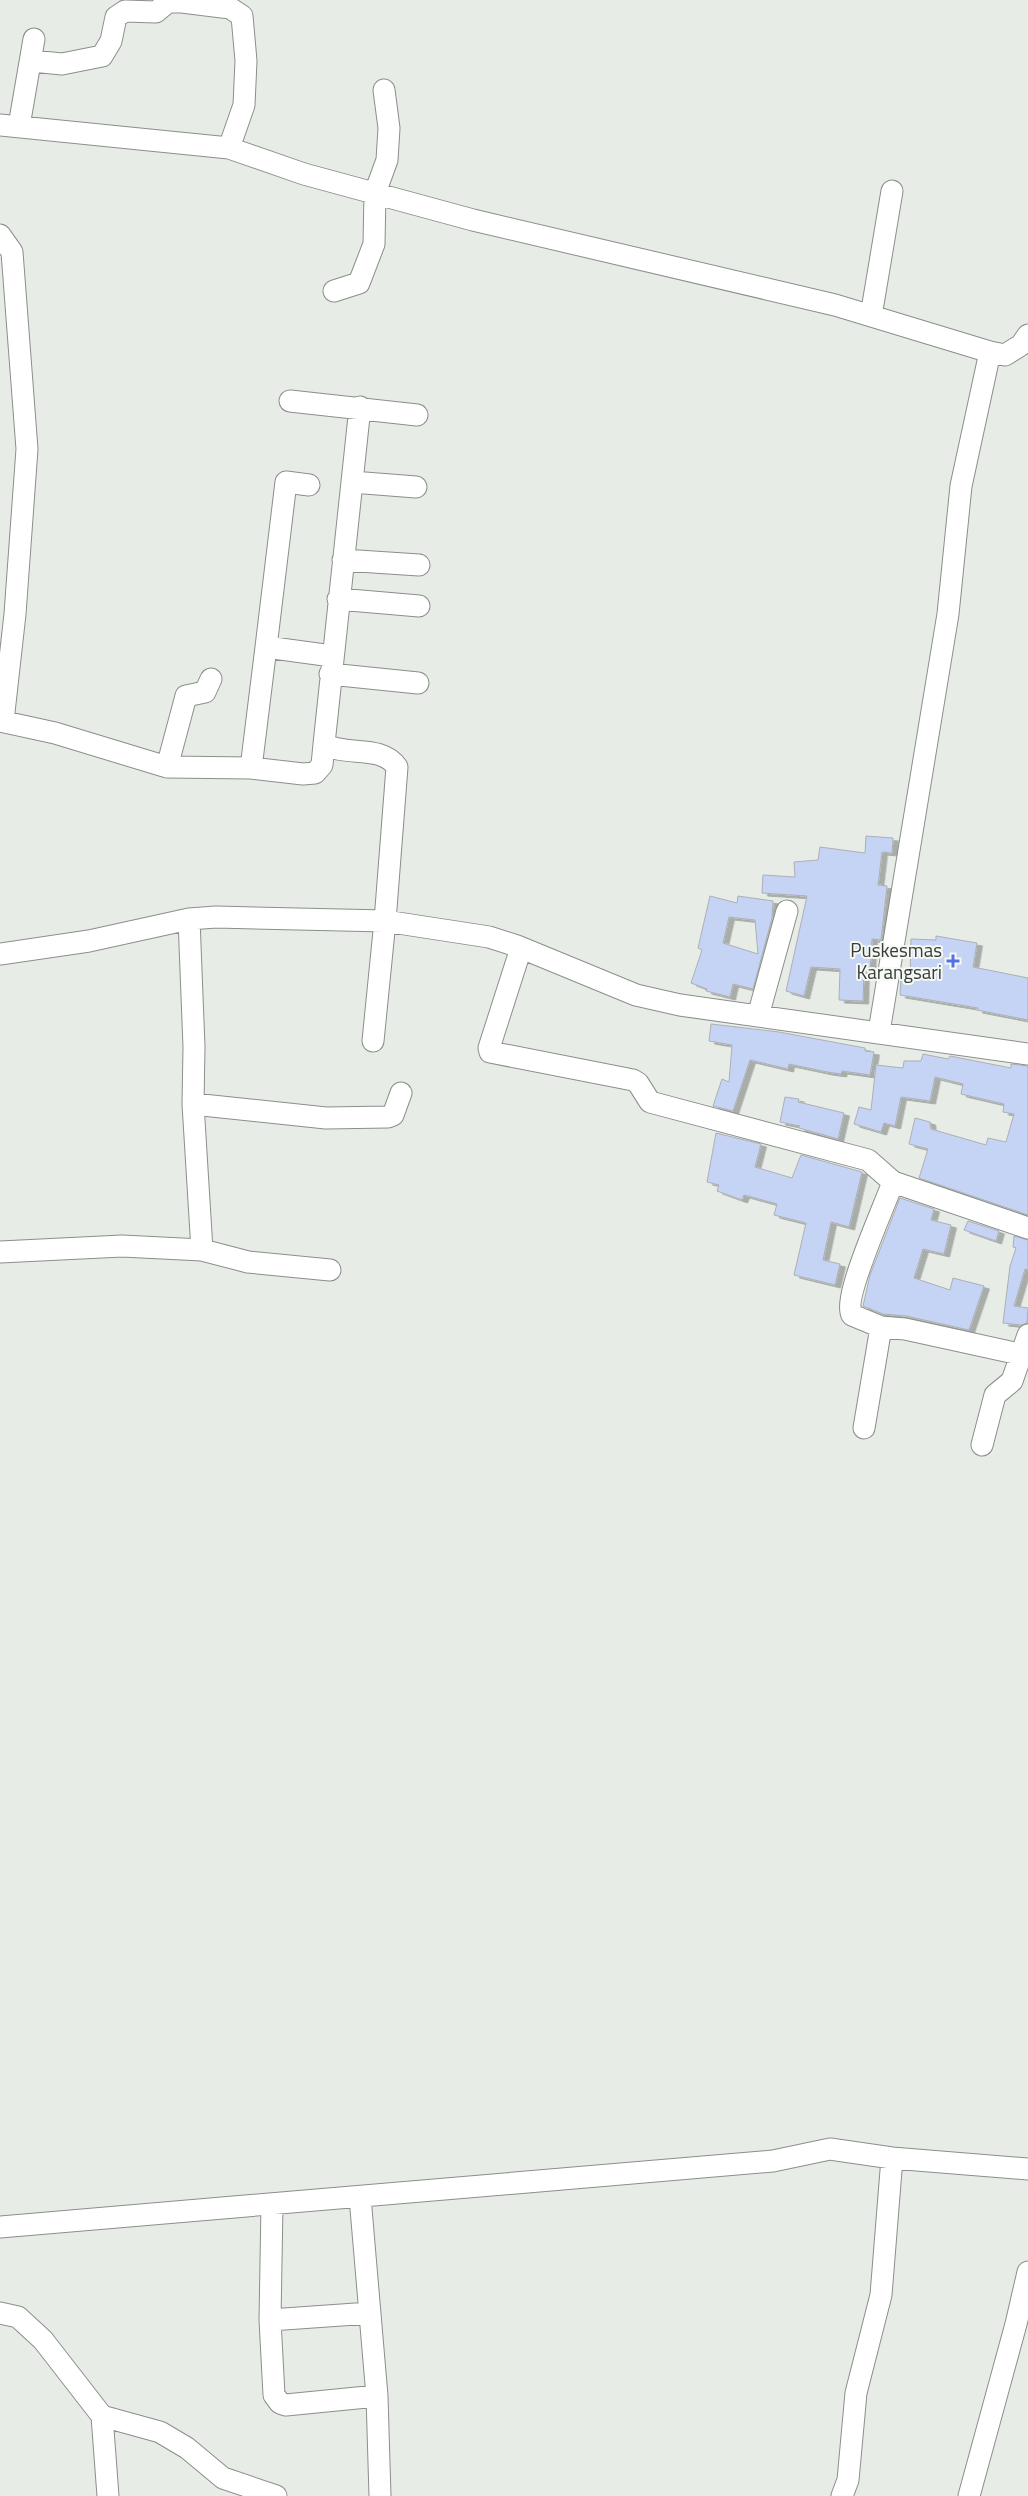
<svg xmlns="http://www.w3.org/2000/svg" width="1028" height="2496" font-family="'Titillium Web',sans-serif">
<defs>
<filter id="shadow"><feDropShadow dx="5.5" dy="3" stdDeviation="0" flood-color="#0004"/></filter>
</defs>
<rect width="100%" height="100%" fill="#e7ece6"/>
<!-- building -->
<path fill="#c5d3f5" stroke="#acafb5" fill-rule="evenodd" filter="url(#shadow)" d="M 866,836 L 893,838 L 892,853 L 882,852 L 878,885 L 887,886 L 881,940 L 872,939 L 870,971 L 864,971 L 863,1001 L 839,1000 L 840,969 L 811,967 L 804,996 L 786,991 L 807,896 L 762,893 L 763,875 L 795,877 L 794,862 L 818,860 L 820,847 L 865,853 Z
M 710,896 L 737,903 L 738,896 L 773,901 L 772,918 L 753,989 L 733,984 L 730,997 L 706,991 L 707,989 L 691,983 L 702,950 L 698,948 ZM 729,917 L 755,920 L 758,954 L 723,943 Z
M 936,936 L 977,943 L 973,967 L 1028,978 L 1028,1020 L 977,1010 L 978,1008 L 900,995 L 901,977 L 910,978 L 911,939 L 936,940 Z
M 711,1024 L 779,1032 L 865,1048 L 865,1051 L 874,1052 L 870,1075 L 842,1071 L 841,1074 L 827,1072 L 789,1064 L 788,1069 L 750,1060 L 733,1111 L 713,1106 L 722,1079 L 729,1082 L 732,1045 L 709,1041 Z
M 923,1054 L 948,1059 L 950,1056 L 1011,1068 L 1011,1064 L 1028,1066 L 1028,1215 L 919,1178 L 928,1149 L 909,1144 L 915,1118 L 930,1122 L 931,1129 L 986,1145 L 988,1138 L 1006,1142 L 1014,1114 L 1003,1112 L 1004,1104 L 961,1094 L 963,1084 L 935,1077 L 930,1101 L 901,1097 L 895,1126 L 884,1123 L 881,1132 L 854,1124 L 859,1107 L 871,1110 L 876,1065 L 903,1068 L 904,1061 L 921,1061 Z
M 785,1097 L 799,1099 L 798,1102 L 844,1113 L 838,1139 L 799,1128 L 800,1126 L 780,1122 Z
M 716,1133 L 761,1144 L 755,1167 L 792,1178 L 801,1155 L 862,1172 L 849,1227 L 831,1222 L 823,1260 L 840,1264 L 835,1285 L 794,1275 L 806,1223 L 774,1215 L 777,1204 L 744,1195 L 742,1200 L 717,1191 L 719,1185 L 707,1182 Z
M 900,1198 L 934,1209 L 931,1220 L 951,1225 L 944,1254 L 923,1249 L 914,1278 L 950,1290 L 953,1278 L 984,1286 L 969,1330 L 906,1316 L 883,1314 L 863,1306 L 870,1275 Z
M 968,1221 L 999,1231 L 996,1241 L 964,1230 Z
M 1014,1236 L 1028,1240 L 1028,1270 L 1025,1269 L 1014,1306 L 1028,1308 L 1027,1323 L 1021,1325 L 1003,1323 L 1010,1266 L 1016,1248 L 1013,1247 Z"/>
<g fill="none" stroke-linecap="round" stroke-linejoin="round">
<!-- minor casing -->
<g stroke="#8a8f8a" stroke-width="23">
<path id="minor" d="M 32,61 L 62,64 L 102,56 L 111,41 L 116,17 L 125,11 L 156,12 L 168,2 L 182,2 L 230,8 L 242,16 L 246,61 L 244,105 L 229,148
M 0,125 L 229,148 L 304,174 L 473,220 L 835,305 L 990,352
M 19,126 L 34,39
M 0,235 L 12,252 L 27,449 L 15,614 L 3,721
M 334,291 L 359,283 L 374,244 L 375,193 L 387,160 L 389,128 L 384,90
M 871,316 L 892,191
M 290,401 L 417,415
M 360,407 L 324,744 C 346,757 381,744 397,767 L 385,921 L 373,1041
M 352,482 L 416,487
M 309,485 L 286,482 L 266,647 L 332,656
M 343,560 L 419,565
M 338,599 L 419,606
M 266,647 L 251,768 L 303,774 L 315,773 L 322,765 L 324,744
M 330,674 L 418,683
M 0,721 L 55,733 L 167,767 L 251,768
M 167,767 L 186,696 L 205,692 L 211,679
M 189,919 L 194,1047 L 193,1104 L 202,1250
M 521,948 L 489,1048 L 490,1052 L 633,1080 L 638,1083 L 650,1102 L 868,1160 L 893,1182 L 1028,1228
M 0,954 L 89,941 L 189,919 L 216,917 L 385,921 L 489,937 L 517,946 L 636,995 L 680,1005 L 1028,1054
M 758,1016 L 787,911
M 879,1032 L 948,614 L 961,486 L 990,352 L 1005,355 L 1021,345 L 1028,335
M 193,1104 L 326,1118 L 388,1117 L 393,1115 L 401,1093
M 893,1182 C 885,1205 842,1298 852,1315 L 881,1327 L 905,1329 L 1028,1356
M 0,1252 L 122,1246 L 202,1250 L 248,1262 L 330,1270
M 864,1428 L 881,1327
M 982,1445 L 995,1395 L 1012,1381 L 1028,1335
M 360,2197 L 377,2396 L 380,2496
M 272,2205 L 270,2320 L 274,2395 L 280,2403 L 286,2405 L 377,2396
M 0,2227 L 773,2161 L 830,2149 L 892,2158 L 1028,2169
M 0,2313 L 18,2317 L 43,2340 L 102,2416 L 160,2432 L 187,2448 L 223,2478 L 276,2496
M 270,2320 L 370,2313
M 102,2416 L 108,2496
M 842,2496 L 848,2480 L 856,2393 L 881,2295 L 892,2158
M 969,2496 L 1016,2324 L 1028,2272"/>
</g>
<!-- minor -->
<use href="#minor" stroke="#fff" stroke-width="21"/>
</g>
<!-- markers -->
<path fill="#5072e6" stroke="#f4f9f3" stroke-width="2" d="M950.5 953.5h5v5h5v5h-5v5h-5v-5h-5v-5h5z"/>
<g text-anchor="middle" stroke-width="4" stroke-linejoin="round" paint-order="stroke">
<!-- poi labels -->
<g font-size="19" fill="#393b39" stroke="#f4f9f3" text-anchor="end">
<text x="942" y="957">Puskesmas<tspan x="942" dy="22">Karangsari</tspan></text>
</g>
</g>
</svg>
